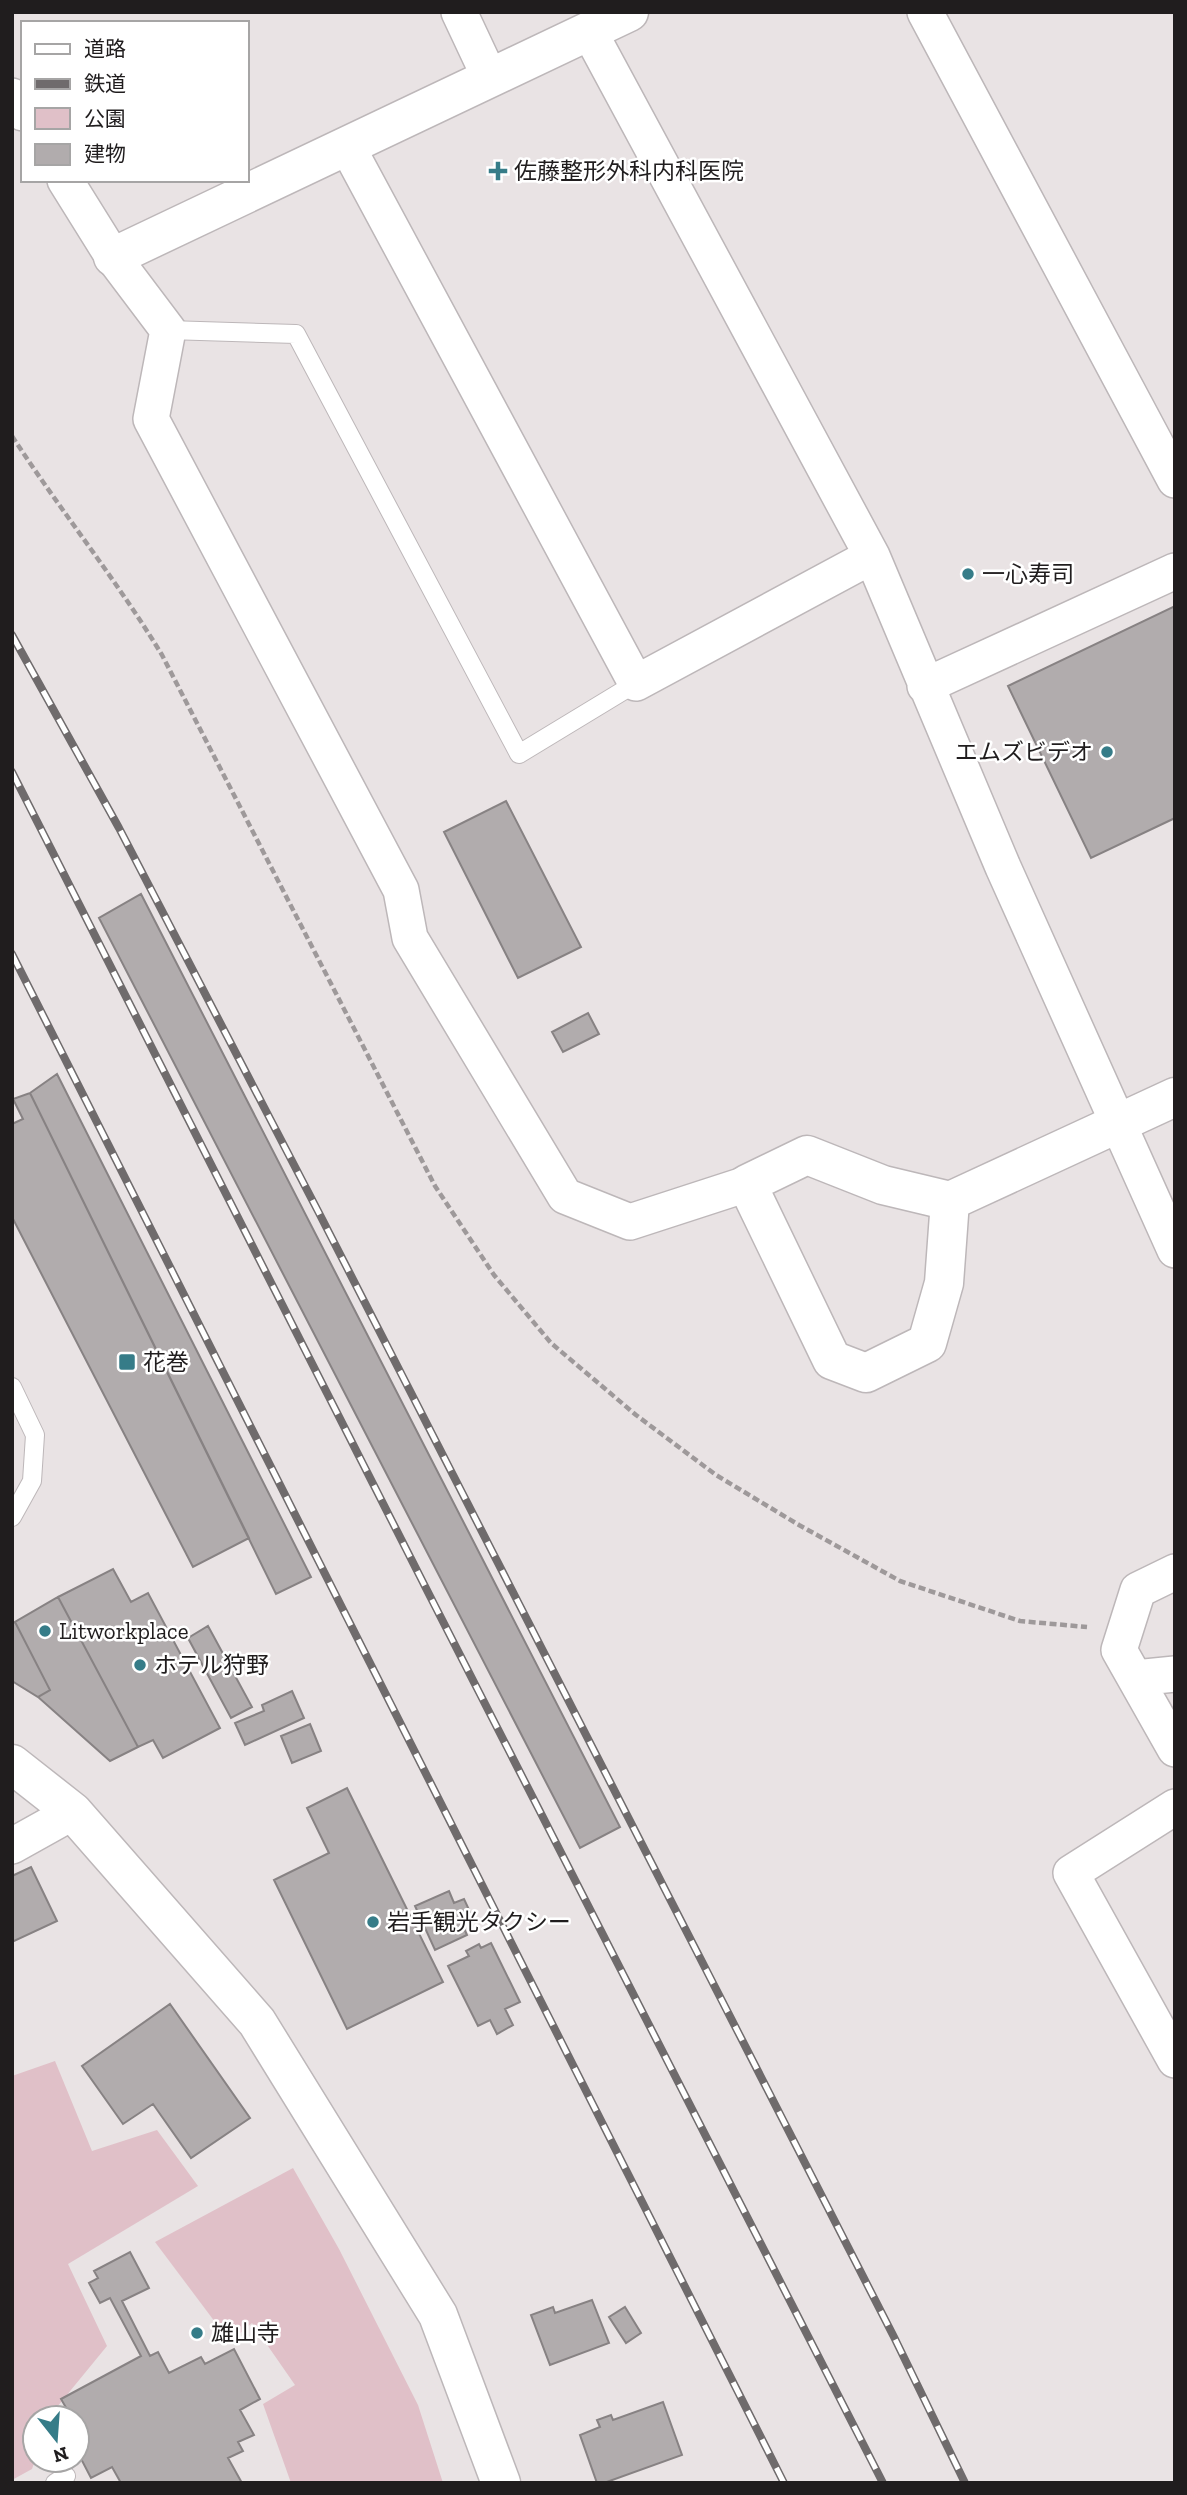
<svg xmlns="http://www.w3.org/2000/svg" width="1187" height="2495" font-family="'Zilla Slab','Noto Sans JP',serif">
<rect width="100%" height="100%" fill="#e9e3e4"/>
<!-- green -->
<path fill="#e0c0c8" d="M 55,2061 L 92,2151 L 157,2130 L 198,2186 L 68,2264 L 107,2346 L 48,2418 L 35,2418 L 35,2460 L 32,2469 L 12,2480 L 12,2076 Z
M 293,2168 L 339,2249 L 418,2405 L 443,2483 L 291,2483 L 263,2404 L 295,2385 L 252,2323 L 230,2342 L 155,2242 Z"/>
<!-- building -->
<path fill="#b1acad" stroke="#878283" stroke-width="2" d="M 1175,606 L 1175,818 L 1091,858 L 1008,686 Z
M 506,801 L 581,947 L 518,978 L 444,832 Z
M 141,894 L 620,1827 L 580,1848 L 99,918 Z
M 588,1013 L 599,1034 L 563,1052 L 552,1032 Z
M 57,1074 L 311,1577 L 276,1594 L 30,1093 Z
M 30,1093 L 249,1538 L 193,1567 L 12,1217 L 12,1124 L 23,1119 L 13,1099 Z
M 113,1569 L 131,1602 L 148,1593 L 220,1728 L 163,1758 L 153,1740 L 138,1747 L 58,1597 Z
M 58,1597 L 138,1747 L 110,1761 L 38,1697 L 50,1690 L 15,1622 Z
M 15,1622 L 50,1690 L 38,1697 L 12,1681 L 12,1623 Z
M 208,1626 L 252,1707 L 231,1718 L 188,1638 Z
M 292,1691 L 304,1718 L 245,1745 L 235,1723 L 264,1711 L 262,1705 Z
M 310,1724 L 321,1751 L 292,1763 L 281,1736 Z
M 347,1788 L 443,1982 L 347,2029 L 274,1880 L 329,1853 L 307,1808 Z
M 31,1867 L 57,1921 L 12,1942 L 12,1876 Z
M 449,1891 L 454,1903 L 464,1899 L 471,1914 L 460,1919 L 467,1935 L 435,1950 L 415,1906 Z
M 491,1943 L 520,2002 L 505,2009 L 513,2025 L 497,2034 L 490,2020 L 478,2026 L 448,1966 L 469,1956 L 466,1951 L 479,1944 L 481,1948 Z
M 170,2004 L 250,2118 L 191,2158 L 153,2104 L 123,2124 L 82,2066 Z
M 130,2252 L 149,2288 L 122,2301 L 150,2356 L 158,2352 L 169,2373 L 201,2357 L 205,2364 L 234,2349 L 260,2399 L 240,2410 L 254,2435 L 238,2442 L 243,2451 L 228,2458 L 242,2483 L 121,2483 L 112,2467 L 91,2478 L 77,2451 L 77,2439 L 82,2436 L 77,2428 L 77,2418 L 72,2418 L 61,2399 L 141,2356 L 110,2298 L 100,2303 L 89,2283 L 98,2278 L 94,2271 Z
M 592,2300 L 609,2343 L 550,2365 L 531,2315 L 553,2307 L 555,2313 Z
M 625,2307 L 641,2333 L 626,2343 L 609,2317 Z
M 663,2402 L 682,2455 L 604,2483 L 597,2483 L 580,2435 L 600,2427 L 597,2420 L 611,2415 L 613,2420 Z"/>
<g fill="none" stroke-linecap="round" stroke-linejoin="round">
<!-- service casing -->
<g stroke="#bdb7b9" stroke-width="20">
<path id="service" d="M 168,330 L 296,334 L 519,754 L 636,683
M 12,1387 L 35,1435 L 32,1481 L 12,1517
M 55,2483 L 66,2476"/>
</g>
<!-- minor casing -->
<g stroke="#bdb7b9" stroke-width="38">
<path id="minor" d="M 459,12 L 490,78
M 925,12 L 1175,480
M 589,31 L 872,556 L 1003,867 L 1175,1250
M 12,96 L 23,113
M 347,146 L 636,683 L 872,556
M 65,180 L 113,257 L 168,330 L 151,419 L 401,890 L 410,938 L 565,1196 L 630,1222 L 747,1184
M 925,686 L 1175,571
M 1175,1572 L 1138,1590 L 1119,1650 L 1175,1749
M 1135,1678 L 1175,1674
M 1175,1807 L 1071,1873 L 1175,2060
M 12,1846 L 73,1812"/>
</g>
<!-- tertiary casing -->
<g stroke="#bdb7b9" stroke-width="41">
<path id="tertiary" d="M 113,257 L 629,12
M 950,1201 L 944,1283 L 927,1343 L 866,1373 L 832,1360 L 747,1184 L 807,1155 L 883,1185 L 950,1201 L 1175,1097
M 12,1764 L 73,1812 L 257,2022 L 438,2315 L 501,2483"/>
</g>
<!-- path -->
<path stroke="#9e999a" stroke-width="4.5" stroke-dasharray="7 3.5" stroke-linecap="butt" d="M 12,436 C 60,510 116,579 162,655 L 435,1186 L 494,1275 L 551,1343 L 636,1415 L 716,1475 L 799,1525 L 900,1581 L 1020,1621 L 1087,1627"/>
<!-- service -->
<use href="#service" stroke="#fff" stroke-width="18"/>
<!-- minor -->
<use href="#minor" stroke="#fff" stroke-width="35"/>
<!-- tertiary -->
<use href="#tertiary" stroke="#fff" stroke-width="38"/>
<!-- rail casing -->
<g stroke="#6f6b6c" stroke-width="8">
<path id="rail" d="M 12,635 L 119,828 L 319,1213 L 894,2337 L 965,2483
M 12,772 L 434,1604 L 883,2483
M 12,954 L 784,2483"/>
</g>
<!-- rail -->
<use href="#rail" stroke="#fff" stroke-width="5" stroke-dasharray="16" stroke-linecap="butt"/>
</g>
<!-- markers -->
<g fill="#367c88" stroke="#fff" stroke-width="2.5">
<path d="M494.5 160.5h7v7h7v7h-7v7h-7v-7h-7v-7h7z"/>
<circle cx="968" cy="574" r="7"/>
<circle cx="1107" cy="752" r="7"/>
<rect x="118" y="1353" width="18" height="18" rx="3.5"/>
<circle cx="45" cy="1631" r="7"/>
<circle cx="140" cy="1665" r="7"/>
<circle cx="373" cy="1922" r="7"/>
<circle cx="197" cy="2333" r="7"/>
</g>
<g text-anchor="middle" stroke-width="5" stroke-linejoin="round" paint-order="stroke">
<!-- poi labels -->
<g font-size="23" fill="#201d1e" stroke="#fff" text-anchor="start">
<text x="514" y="179">佐藤整形外科内科医院</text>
<text x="982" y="582">一心寿司</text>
<text x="1093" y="760" text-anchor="end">エムズビデオ</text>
<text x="143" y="1370">花巻</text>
<text x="59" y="1639">Litworkplace</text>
<text x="154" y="1673">ホテル狩野</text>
<text x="387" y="1930">岩手観光タクシー</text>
<text x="211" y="2341">雄山寺</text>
</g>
</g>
<!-- border -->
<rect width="1187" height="2495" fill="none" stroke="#201d1e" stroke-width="28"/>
<!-- legend -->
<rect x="21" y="21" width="228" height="161" fill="#ffffff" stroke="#a6a5a5" stroke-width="2"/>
<rect x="35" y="44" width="35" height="10" fill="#ffffff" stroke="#a6a5a5" stroke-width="2"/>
<text x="84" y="56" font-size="21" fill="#201d1e">道路</text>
<rect x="35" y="79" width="35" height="10" fill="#6f6b6c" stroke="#a6a5a5" stroke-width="2"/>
<text x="84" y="91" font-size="21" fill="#201d1e">鉄道</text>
<rect x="35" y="108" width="35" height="21" fill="#e0c0c8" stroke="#a6a5a5" stroke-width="2"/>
<text x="84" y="126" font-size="21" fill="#201d1e">公園</text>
<rect x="35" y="144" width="35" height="21" fill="#b1acad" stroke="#a6a5a5" stroke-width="2"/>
<text x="84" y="161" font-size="21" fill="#201d1e">建物</text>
<!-- north arrow -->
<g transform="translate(56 2439) rotate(163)"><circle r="33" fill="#ffffff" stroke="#a6a5a5" stroke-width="2"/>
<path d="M0-5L12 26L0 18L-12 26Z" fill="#367c88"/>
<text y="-10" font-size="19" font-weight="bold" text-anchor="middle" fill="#201d1e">N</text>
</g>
</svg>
